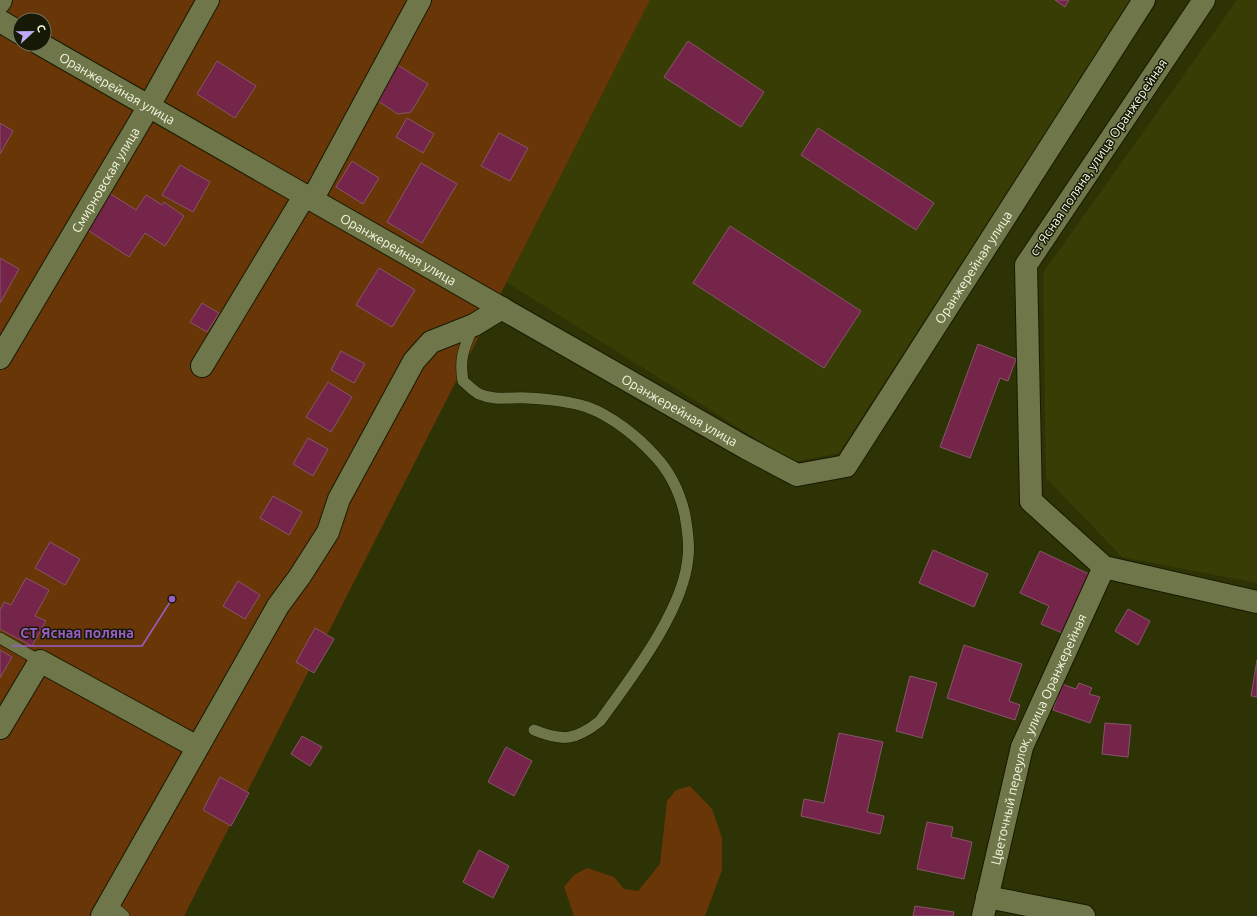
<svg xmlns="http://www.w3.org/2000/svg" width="1257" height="916" font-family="Ubuntu,sans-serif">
<rect width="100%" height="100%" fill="#2e3306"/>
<!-- built -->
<path fill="#373d05" d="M 650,0 L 1131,0 L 839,453 L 793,462 L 506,282 Z
M 1237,0 L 1257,0 L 1257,583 L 1122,557 L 1046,478 L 1043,273 Z"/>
<!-- green -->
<path fill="#693608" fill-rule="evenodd" d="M 0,0 L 650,0 L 184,916 L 0,916 ZM 20,20 L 44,20 L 44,44 L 20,44 Z
M 690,786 L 712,809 L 722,838 L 722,870 L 705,916 L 574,916 L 564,887 L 574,875 L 587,868 L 614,877 L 624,889 L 638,891 L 660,864 L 667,801 L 676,790 Z"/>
<!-- building -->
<path fill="#76254a" stroke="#845768" d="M 1055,0 L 1069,0 L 1065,7 Z
M 688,41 L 764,92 L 741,127 L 664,77 Z
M 217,61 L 256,86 L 235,118 L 197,94 Z
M 396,64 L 428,84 L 411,112 L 398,114 L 375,99 Z
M 407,118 L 434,134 L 423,153 L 396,137 Z
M 0,123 L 13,131 L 0,154 Z
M 818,128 L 934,203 L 916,230 L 801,155 Z
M 499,133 L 528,148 L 510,181 L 481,166 Z
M 352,161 L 379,178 L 363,204 L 336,187 Z
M 421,163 L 457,184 L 422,243 L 387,222 Z
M 180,165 L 210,182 L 193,212 L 162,195 Z
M 106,191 L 136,210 L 146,195 L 162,205 L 164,202 L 184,216 L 165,246 L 145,233 L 129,257 L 83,227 Z
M 730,226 L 861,311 L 824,368 L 693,283 Z
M 0,258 L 19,269 L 0,303 Z
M 379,268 L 415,290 L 392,327 L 356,305 Z
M 202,303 L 219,313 L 207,332 L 190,322 Z
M 978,344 L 1016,359 L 1008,381 L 1000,378 L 970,458 L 940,447 Z
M 341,351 L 365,364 L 354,383 L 331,370 Z
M 328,382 L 352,397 L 331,432 L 306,417 Z
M 308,438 L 328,449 L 313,476 L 293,464 Z
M 273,496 L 302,512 L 289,535 L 260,518 Z
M 50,542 L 80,559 L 65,585 L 35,568 Z
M 933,550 L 988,574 L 974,607 L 919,583 Z
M 1040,551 L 1089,574 L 1062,633 L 1041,624 L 1049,606 L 1020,593 Z
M 26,578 L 49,590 L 35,616 L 46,621 L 32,646 L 0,629 L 0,610 L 4,602 L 11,605 Z
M 238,581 L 260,595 L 245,619 L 223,606 Z
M 1128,609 L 1150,621 L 1138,645 L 1115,631 Z
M 315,628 L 334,639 L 314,673 L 296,662 Z
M 964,645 L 1022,664 L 1009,701 L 1020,705 L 1015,720 L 947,698 Z
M 0,650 L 12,657 L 0,678 Z
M 1257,660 L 1257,697 L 1251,696 Z
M 910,676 L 937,683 L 922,738 L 896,731 Z
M 1079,683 L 1092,688 L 1089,694 L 1100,697 L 1090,723 L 1053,710 L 1062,684 L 1076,689 Z
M 1105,723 L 1131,725 L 1128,757 L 1102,754 Z
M 839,733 L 883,742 L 867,812 L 884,816 L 880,834 L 801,816 L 804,799 L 824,803 Z
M 302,736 L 322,747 L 310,766 L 291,754 Z
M 506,747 L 532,761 L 514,796 L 488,782 Z
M 220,777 L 249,793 L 231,826 L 203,810 Z
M 927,822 L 953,827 L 951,837 L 972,842 L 964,879 L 917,869 Z
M 479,850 L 509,866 L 493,898 L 463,882 Z
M 915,906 L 954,912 L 953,916 L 913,916 Z"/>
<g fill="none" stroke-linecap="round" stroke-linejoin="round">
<!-- service casing -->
<g stroke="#171a00" stroke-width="12">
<path id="service" d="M 473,327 C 464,348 459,358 463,381 C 468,385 473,391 479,394 C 495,401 511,397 527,398 C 547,399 568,401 587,407 C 612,416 638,437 655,456 C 671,473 680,493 685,515 C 687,529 690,543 688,557 C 684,610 631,678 600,721 C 576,740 563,742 534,730
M 0,638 L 40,661
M 109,903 L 124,916"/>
</g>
<!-- minor casing -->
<g stroke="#171a00" stroke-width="24">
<g id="minor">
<path d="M 1204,0 L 1026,265 L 1031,501 L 1104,567 L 1257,602"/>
<path d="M 0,2 L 1,0"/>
<path d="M 0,21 L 20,33"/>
<path id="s1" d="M 40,44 L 746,448 L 797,475 L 846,466 L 1144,0"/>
<path d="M 312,200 L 420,0"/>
<path id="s2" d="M 0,358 L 149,106 L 208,0"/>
<path d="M 202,366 L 305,195"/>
<path d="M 0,728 L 40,661 L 197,747"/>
<path d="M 987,897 L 1084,916"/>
<path d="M 102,916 L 278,606 L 300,576 L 328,532 L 339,499 L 414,361 L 431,342 L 474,325 L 502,308"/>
<path id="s3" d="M 983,916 L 1022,747 L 1104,567"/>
</g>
</g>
<!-- service -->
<use href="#service" stroke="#6f764a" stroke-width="11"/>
<!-- minor -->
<use href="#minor" stroke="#6f764a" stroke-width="22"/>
</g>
<g text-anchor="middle" stroke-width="3" stroke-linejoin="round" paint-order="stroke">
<!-- street labels -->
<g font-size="13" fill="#f4f8e0" stroke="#171907">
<text dy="5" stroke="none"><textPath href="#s1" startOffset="89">Оранжерейная улица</textPath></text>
<text transform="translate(1098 157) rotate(-56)" y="5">ст Ясная поляна, улица Оранжерейная</text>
<text dy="5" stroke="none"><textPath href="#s2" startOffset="207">Смирновская улица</textPath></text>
<text dy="5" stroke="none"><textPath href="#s1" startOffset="413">Оранжерейная улица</textPath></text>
<text dy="5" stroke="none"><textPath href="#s1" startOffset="1157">Оранжерейная улица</textPath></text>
<text dy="5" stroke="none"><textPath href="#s1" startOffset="737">Оранжерейная улица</textPath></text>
<text dy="5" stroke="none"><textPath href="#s3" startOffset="186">Цветочный переулок, улица Оранжерейная</textPath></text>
</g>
</g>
<!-- callouts -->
<path fill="none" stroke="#995fc7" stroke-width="1.5" d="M172 599L142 646H12"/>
<circle fill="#995fc7" stroke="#171907" stroke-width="1.5" cx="172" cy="599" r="4"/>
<g font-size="14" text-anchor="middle" font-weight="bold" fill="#995fc7" stroke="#171907" stroke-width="3" stroke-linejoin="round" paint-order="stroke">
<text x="77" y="638">СТ Ясная поляна</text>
</g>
<!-- north arrow -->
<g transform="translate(32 32) rotate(68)"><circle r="19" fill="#171907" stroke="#6f725e"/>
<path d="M0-3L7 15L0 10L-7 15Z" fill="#bda9f5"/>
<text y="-6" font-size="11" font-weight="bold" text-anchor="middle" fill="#f4f8e0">С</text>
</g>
</svg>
